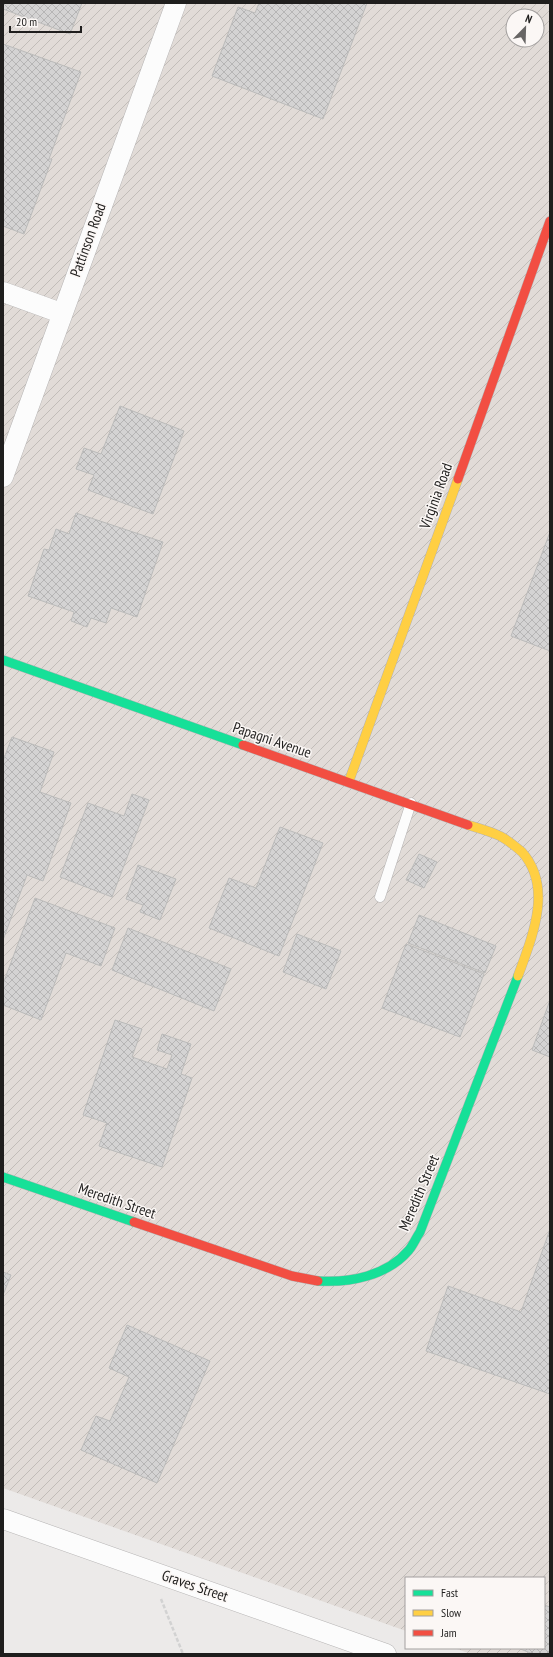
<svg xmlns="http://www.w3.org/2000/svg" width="553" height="1657" font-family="'PT Sans Narrow',sans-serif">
<defs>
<pattern id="industrial-furrows" width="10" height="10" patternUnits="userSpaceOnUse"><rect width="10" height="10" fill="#e1dbd7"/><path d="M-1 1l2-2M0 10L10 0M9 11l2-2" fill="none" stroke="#c1bcb8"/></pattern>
<pattern id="building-cross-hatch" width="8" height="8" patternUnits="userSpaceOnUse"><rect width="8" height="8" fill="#d4d3d3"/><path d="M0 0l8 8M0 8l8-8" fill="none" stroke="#b6b5b5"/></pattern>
</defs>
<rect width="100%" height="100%" fill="#eceae9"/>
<!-- industrial -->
<path fill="url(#industrial-furrows)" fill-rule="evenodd" d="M 3,3 L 550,3 L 550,1654 L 471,1654 L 454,1648 L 544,1648 L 544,1578 L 406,1578 L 406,1631 L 3,1488 ZM 513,16 L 537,16 L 537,40 L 513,40 Z"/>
<!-- building -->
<path fill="url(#building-cross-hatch)" stroke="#bbbbba" d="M 3,3 L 82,3 L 70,34 L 3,9 Z
M 259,3 L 367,3 L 323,119 L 212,76 L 238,7 L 255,13 Z
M 3,44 L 81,72 L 49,159 L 52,159 L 24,234 L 3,226 Z
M 120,406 L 184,431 L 153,514 L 88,490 L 94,475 L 76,469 L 84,448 L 101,454 Z
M 76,513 L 163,542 L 137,617 L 111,608 L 106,623 L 91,618 L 87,627 L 71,621 L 74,612 L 28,596 L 44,549 L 49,550 L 56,529 L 69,534 Z
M 550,532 L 550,651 L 511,636 Z
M 12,737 L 54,752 L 40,792 L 71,803 L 43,881 L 27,875 L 3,940 L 3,761 Z
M 132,794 L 149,800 L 112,897 L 60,877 L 88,803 L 124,816 Z
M 280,827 L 323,843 L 279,956 L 209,928 L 229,878 L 256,888 Z
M 419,854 L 437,862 L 424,888 L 406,880 Z
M 138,865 L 176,879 L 160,920 L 140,912 L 143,905 L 126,899 Z
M 35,898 L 115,928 L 101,966 L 66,953 L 41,1020 L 3,1005 L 3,984 Z
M 419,915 L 496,946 L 485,973 L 408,943 Z
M 128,928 L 231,969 L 214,1011 L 112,970 Z
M 297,934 L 341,951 L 326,989 L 283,972 Z
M 406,944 L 484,974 L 460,1037 L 382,1008 Z
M 550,1000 L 550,1057 L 532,1050 Z
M 115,1020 L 142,1029 L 132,1057 L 167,1069 L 172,1055 L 157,1050 L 162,1034 L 191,1044 L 181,1074 L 192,1078 L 162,1167 L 99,1146 L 107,1123 L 83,1115 Z
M 550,1229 L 550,1394 L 426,1351 L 448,1286 L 521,1312 Z
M 3,1272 L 11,1275 L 3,1295 Z
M 127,1325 L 210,1361 L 157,1483 L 81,1450 L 96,1416 L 110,1421 L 129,1377 L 109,1368 Z
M 544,1605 L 550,1607 L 550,1654 L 533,1654 L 518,1648 L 544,1648 Z"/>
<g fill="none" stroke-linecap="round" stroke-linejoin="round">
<!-- lane casing -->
<g stroke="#b6b4b4" stroke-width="11">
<path id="lane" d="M 380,897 L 411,803"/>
</g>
<!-- street casing -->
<g stroke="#b6b4b4" stroke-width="21">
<path id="street" d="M 3,292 L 61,313
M 3,477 L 176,3
M 3,1519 L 386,1654"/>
</g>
<!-- fast casing -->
<g stroke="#b6b4b4" stroke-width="10">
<path id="fast" d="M 3,660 L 243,745
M 3,1177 L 134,1222
M 318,1281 C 350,1283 387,1276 409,1250 C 413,1245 416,1238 420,1232 L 518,976"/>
</g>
<!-- slow casing -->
<g stroke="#b6b4b4" stroke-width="10">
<path id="slow" d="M 349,781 L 458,479
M 468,825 C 478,828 489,831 500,836 C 508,840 515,846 522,852 C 553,887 533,935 518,976"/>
</g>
<!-- jam casing -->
<g stroke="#b6b4b4" stroke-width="10">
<path id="jam" d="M 458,479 L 550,221
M 243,745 L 468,825
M 134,1222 L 292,1276 L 318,1281"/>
</g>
<!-- path -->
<path stroke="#d2d2d2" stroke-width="2.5" stroke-dasharray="4 2" stroke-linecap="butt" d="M 161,1599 L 183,1654"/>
<!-- lane -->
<use href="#lane" stroke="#fcfcfc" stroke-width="10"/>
<!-- street -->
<use href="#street" stroke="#fcfcfc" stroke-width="20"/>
<!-- fast -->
<use href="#fast" stroke="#16e098" stroke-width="9"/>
<!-- slow -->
<use href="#slow" stroke="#ffcf43" stroke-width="9"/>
<!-- jam -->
<use href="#jam" stroke="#f24e42" stroke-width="9"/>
</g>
<g text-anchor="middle" stroke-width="3" stroke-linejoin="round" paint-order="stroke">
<!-- street labels -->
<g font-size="15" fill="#1f1e1d" stroke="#fbf7f5">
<text transform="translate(88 240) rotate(-70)" y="5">Pattinson Road</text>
<text transform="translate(436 496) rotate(-70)" y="5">Virginia Road</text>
<text transform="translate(272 740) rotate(19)" y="5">Papagni Avenue</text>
<text transform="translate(419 1193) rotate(-67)" y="5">Meredith Street</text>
<text transform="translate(117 1201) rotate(19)" y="5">Meredith Street</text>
<text transform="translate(195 1586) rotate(19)" y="5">Graves Street</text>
</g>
</g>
<!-- border -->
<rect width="553" height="1657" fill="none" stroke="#1f1e1d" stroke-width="8"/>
<!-- legend -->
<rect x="405" y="1577" width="140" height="72" fill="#fbf7f5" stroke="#a3a09f"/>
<rect x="413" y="1590" width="20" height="6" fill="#16e098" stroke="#a3a09f"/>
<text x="441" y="1597" font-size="12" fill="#1f1e1d">Fast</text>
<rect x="413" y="1610" width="20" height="6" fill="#ffcf43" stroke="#a3a09f"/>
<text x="441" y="1617" font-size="12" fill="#1f1e1d">Slow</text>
<rect x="413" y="1630" width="20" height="6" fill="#f24e42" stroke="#a3a09f"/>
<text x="441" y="1637" font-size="12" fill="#1f1e1d">Jam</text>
<!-- north arrow -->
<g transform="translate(525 28) rotate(23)"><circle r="19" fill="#fbf7f5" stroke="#a3a09f"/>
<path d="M0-3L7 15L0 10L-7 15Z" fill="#676564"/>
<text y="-6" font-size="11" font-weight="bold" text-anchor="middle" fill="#1f1e1d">N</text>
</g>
<!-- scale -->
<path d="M10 26v6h71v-6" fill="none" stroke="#1f1e1d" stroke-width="2"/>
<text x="16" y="26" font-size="12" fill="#1f1e1d" stroke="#fbf7f5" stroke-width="3" paint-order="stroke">20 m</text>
</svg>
